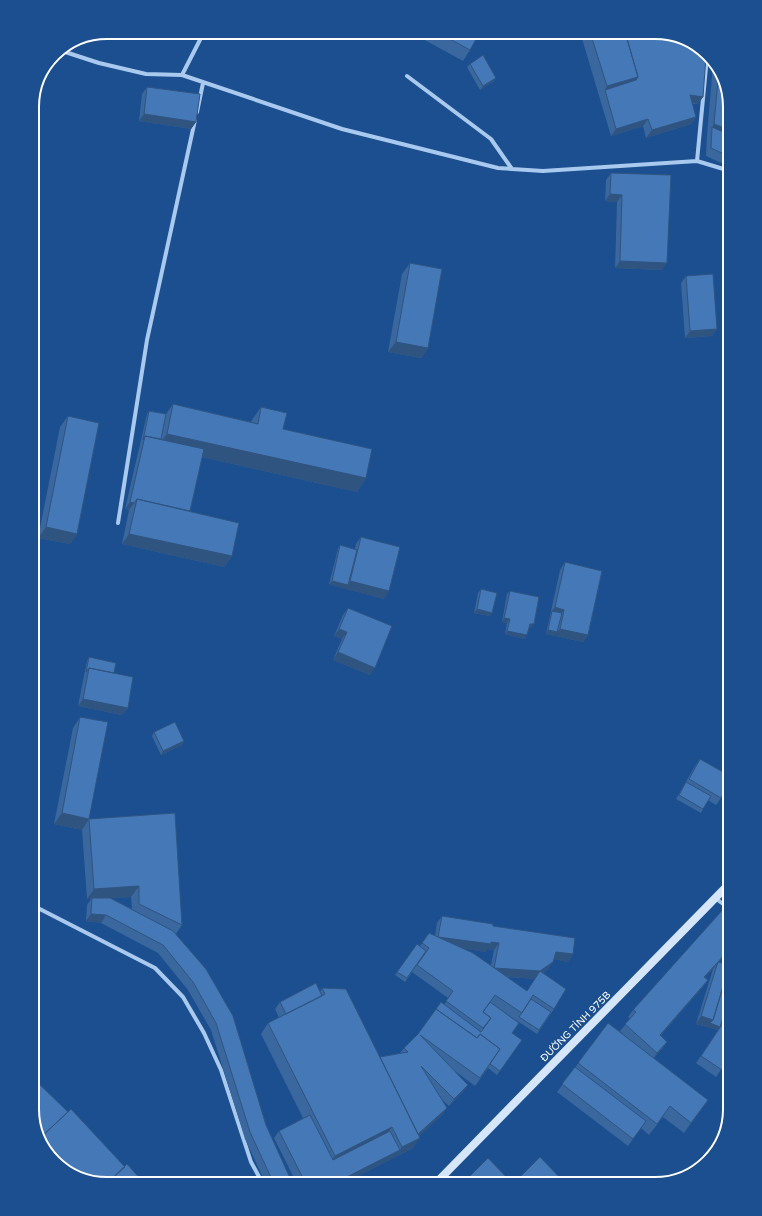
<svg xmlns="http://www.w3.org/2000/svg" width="762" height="1216" font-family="'Varela Round',sans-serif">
<rect width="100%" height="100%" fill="#1b4f8f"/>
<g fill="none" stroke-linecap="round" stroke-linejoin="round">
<!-- minor -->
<path stroke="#a9c9ee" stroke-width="4" d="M 59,50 L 99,63 L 146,74 L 182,75 L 342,129 L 498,168 L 543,171 L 697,161 L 730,171
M 182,75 L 204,32
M 407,76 L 491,139 L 512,169
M 197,112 L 203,83
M 697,161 L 707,57
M 118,523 L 147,340 L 195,120
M 715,898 L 730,909
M 32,905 L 155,968 L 183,997 L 204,1033 L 221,1070 L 251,1162 L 263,1184"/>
<!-- secondary -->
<path stroke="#d6e6fa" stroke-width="8" d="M 435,1184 L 730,883"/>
</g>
<!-- wall -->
<path fill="#3a679d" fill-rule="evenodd" d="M 410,32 L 480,32 L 470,50 L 463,61 Z
M 580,32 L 660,32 L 703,97 L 698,104 L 692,104 L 696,117 L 691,124 L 646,138 L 643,126 L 611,136 Z
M 470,64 L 494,81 L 480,90 L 467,67 Z
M 713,64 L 722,74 L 730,107 L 730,167 L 706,156 L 707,135 Z
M 147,87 L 196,122 L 191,129 L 139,121 L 142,94 Z
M 611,173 L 662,270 L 615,268 L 617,202 L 605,201 L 606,180 Z
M 730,183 L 730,205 L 729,185 Z
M 410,263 L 428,348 L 421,358 L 388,352 L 402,274 Z
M 686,276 L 717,329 L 712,336 L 685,338 L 681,283 Z
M 173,404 L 251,422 L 252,420 L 261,407 L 283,429 L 366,478 L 357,492 L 202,457 L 190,511 L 232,556 L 224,567 L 122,544 L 129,510 L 125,509 L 147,414 L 149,411 L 166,414 Z
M 68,416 L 77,534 L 70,544 L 38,538 L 60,427 Z
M 361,537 L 384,599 L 329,584 L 338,549 L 340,545 L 355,549 L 356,544 Z
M 565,562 L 588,635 L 583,642 L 546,634 L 560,570 Z
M 481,589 L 490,616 L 474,613 L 478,593 Z
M 510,591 L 531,628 L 529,628 L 525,639 L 505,634 L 507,623 L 502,622 L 507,594 Z
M 348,608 L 370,675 L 333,660 L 342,639 L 334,636 L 343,615 Z
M 89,657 L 114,673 L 128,708 L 122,715 L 78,706 L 87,661 Z
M 80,717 L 89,819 L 82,830 L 54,824 L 73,728 Z
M 154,732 L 184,741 L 182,745 L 161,755 L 152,736 Z
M 700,759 L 721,798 L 716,805 L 708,800 L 701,813 L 676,799 L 695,766 Z
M 89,819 L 182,925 L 176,934 L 266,1125 L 290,1178 L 294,1184 L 266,1184 L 245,1139 L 211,1030 L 188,990 L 158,953 L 101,923 L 86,921 L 87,905 L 91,899 L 87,899 L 82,830 ZM 131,897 L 132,909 L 111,898 Z
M 730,908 L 730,950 L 719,962 L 727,965 L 728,961 L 730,958 L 730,1057 L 716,1077 L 696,1063 L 718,1030 L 696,1024 L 713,969 L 705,977 L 708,980 L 703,987 L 661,1035 L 667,1042 L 662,1049 L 654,1058 L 708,1100 L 684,1133 L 663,1117 L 649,1135 L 641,1128 L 628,1146 L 557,1092 L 608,1023 L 625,1035 L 620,1031 L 630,1019 L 628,1017 L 633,1010 Z
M 442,916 L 493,926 L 573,954 L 568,962 L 554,959 L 548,969 L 543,973 L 554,1009 L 537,1034 L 499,1009 L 512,1033 L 519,1044 L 497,1075 L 488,1068 L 475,1086 L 455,1071 L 463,1092 L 449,1106 L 441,1099 L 447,1108 L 442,1115 L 419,1136 L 413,1148 L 342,1184 L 297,1184 L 274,1138 L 279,1131 L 303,1118 L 261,1034 L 268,1023 L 279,1018 L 275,1009 L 280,1002 L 320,992 L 322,988 L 380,1057 L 400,1053 L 404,1048 L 418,1034 L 444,1005 L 448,998 L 412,972 L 424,955 L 405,982 L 395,975 L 417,944 L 420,946 L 429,933 L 435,936 L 437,923 ZM 462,948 L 485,952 L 487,949 L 494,950 L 491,965 ZM 507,977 L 535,979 L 527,991 Z"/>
<!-- shaded-wall -->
<path fill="#305480" d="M 638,77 L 631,87 L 605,90 L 607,86 Z
M 496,78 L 494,81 L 480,90 L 483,86 Z
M 690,95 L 703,97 L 698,104 L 684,102 Z
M 144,114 L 196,122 L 191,129 L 139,121 Z
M 696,117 L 691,124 L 646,138 L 652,130 Z
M 648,119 L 643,126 L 611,136 L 616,129 Z
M 714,124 L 730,130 L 730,144 L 712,127 Z
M 610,194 L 622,195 L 617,202 L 605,201 Z
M 620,261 L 667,263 L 662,270 L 615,268 Z
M 717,329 L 712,336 L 685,338 L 690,331 Z
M 396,342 L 428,348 L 421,358 L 388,352 Z
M 32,384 L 37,384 L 34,388 L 32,388 Z
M 167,434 L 366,478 L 357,492 L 144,444 L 160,443 Z
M 130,502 L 134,503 L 129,510 L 125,509 Z
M 46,527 L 77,534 L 70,544 L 38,538 Z
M 129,534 L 232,556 L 224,567 L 122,544 Z
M 332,581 L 348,585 L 345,589 L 329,584 Z
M 350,581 L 389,591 L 384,599 L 345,589 Z
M 555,607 L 564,610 L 559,617 L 552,611 Z
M 477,609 L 492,613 L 490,616 L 474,613 Z
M 504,618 L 510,619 L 507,623 L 502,622 Z
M 530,624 L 534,624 L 531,628 L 527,627 Z
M 339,629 L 347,632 L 342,639 L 334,636 Z
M 560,629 L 588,635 L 583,642 L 546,634 L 548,630 L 557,632 Z
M 507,631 L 527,635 L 525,639 L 505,634 Z
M 338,652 L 375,668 L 370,675 L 333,660 Z
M 83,699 L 128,708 L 122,715 L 78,706 Z
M 184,741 L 182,745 L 161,755 L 163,751 Z
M 62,813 L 89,819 L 82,830 L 54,824 Z
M 139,886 L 131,897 L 92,899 L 92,898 L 91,899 L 87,899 L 94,889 Z
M 91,914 L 106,915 L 101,923 L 86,921 Z
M 438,937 L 491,942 L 499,943 L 494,950 L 487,949 L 485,952 L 433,944 Z
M 730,948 L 730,950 L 717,964 L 718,962 Z
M 556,952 L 573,954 L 568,962 L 551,959 Z
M 553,962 L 548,969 L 535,979 L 489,975 L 494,968 Z
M 718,962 L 713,969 L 699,984 L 704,977 Z
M 727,973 L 730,974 L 730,983 L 723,981 Z
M 708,980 L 703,987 L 655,1042 L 660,1035 Z
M 701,1016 L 713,1020 L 720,1027 L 718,1030 L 696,1024 Z
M 723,1023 L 730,1025 L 730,1034 Z
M 667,1042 L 662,1049 L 652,1060 L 657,1053 Z
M 468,1085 L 463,1092 L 449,1106 L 454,1099 Z
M 708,1100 L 701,1111 L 684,1133 L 691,1123 Z
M 447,1108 L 442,1115 L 414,1141 L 420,1138 L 413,1148 L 342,1184 L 333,1184 L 400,1150 L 402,1147 L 416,1136 Z
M 392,1127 L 385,1138 L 327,1167 L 335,1156 Z"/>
<!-- building -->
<path fill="#4478b7" stroke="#305480" d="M 437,32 L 480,32 L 470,50 Z
M 590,32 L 625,32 L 638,77 L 607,86 Z
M 625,32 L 660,32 L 697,45 L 706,56 L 703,97 L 690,95 L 696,117 L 652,130 L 648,119 L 616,129 L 605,90 L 636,80 L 638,77 Z
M 483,55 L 496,78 L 483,86 L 470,64 Z
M 719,70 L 722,74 L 730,107 L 730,130 L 714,124 Z
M 147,87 L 200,94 L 196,122 L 144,114 Z
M 712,127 L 730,135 L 730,157 L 711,148 Z
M 611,173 L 671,175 L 667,263 L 620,261 L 622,195 L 610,194 Z
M 410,263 L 442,269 L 428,348 L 396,342 Z
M 713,274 L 717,329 L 690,331 L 686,276 Z
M 32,372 L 36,372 L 37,384 L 32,384 Z
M 173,404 L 258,424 L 261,407 L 287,413 L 283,429 L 372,449 L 366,478 L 167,434 Z
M 149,411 L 166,414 L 161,439 L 145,436 L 143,440 Z
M 68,416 L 99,423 L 77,534 L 46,527 Z
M 145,436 L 204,449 L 190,511 L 137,499 L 134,503 L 130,502 Z
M 137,499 L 239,523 L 232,556 L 129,534 Z
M 361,537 L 400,547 L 389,591 L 350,581 Z
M 340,545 L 357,550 L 348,585 L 332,581 Z
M 565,562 L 602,571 L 588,635 L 560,629 L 564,610 L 555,607 Z
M 481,589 L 497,593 L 492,613 L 477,609 Z
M 510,591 L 539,597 L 534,624 L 530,624 L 527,635 L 507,631 L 510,619 L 504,618 Z
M 348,608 L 392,626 L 375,668 L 338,652 L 347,632 L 339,629 Z
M 552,611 L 562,613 L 557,632 L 548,630 Z
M 89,657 L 116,663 L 114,673 L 89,668 L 86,672 Z
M 89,668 L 133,677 L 128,708 L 83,699 Z
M 80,717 L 108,722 L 89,819 L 62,813 Z
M 175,722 L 184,741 L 163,751 L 154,732 Z
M 700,759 L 730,776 L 730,782 L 721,798 L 689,779 Z
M 686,782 L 711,796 L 703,809 L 679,795 Z
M 175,813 L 182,925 L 139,904 L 139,886 L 94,889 L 89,819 Z
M 92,898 L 110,898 L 173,931 L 206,969 L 233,1016 L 266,1125 L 290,1178 L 294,1184 L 274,1184 L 250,1132 L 216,1023 L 193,982 L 163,945 L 106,915 L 91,914 Z
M 727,905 L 730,908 L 730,948 L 718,962 L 729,965 L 730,963 L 730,974 L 727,973 L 713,1020 L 701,1016 L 718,962 L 704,977 L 708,980 L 660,1035 L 667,1042 L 657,1053 L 625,1024 L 636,1012 L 633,1010 Z
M 442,916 L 493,924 L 493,926 L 575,938 L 573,954 L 556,952 L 553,962 L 540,971 L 494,968 L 499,943 L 491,942 L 491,944 L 438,937 Z
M 429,933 L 473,953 L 527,991 L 540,971 L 566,989 L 554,1009 L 533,995 L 522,1013 L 495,995 L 483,1012 L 491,1018 L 483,1028 L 446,1001 L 453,991 L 417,965 L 429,948 L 422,943 Z
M 417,944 L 426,951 L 407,978 L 397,972 Z
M 726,977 L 730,978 L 730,995 L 720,1027 L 710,1023 L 713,1020 Z
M 316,983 L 322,996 L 286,1014 L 280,1002 Z
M 322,988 L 346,989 L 420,1138 L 402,1147 L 392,1127 L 335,1156 L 268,1023 L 325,994 Z
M 531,999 L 551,1012 L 539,1030 L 519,1017 Z
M 730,1000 L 730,1025 L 723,1023 Z
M 441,1002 L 481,1032 L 491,1018 L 483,1012 L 490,1002 L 519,1023 L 512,1033 L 522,1040 L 500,1071 L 490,1064 L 500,1049 L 480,1034 L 477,1038 L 436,1009 Z
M 436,1009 L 477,1038 L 480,1034 L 500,1049 L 480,1078 L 420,1035 L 468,1085 L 454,1099 L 421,1066 L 447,1108 L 418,1134 L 380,1057 L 408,1052 L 404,1048 L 418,1034 Z
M 608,1023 L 708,1100 L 691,1123 L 670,1106 L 657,1124 L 578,1063 Z
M 723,1023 L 730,1028 L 730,1057 L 722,1070 L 701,1056 Z
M 575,1067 L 646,1121 L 633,1139 L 562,1084 Z
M 32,1077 L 68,1112 L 39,1139 L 32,1109 Z
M 71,1109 L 125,1167 L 106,1184 L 103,1184 L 66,1171 L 40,1142 L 39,1139 Z
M 310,1115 L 333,1160 L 390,1131 L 400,1150 L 333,1184 L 306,1184 L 279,1131 Z
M 540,1157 L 566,1184 L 513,1184 Z
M 488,1158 L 513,1184 L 462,1184 Z
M 127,1164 L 145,1184 L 106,1184 Z"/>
<g text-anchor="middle" stroke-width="3.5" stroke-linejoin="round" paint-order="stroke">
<!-- street labels -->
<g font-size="10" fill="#fff" stroke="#1b4f8f">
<text transform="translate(575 1026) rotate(-45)" y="4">ĐƯỜNG TỈNH 975B</text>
</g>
</g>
<!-- crop -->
<path d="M0 0H762V1216H0ZM107 39H655A68 68 0 0 1 723 107V1109A68 68 0 0 1 655 1177H107A68 68 0 0 1 39 1109V107A68 68 0 0 1 107 39Z" fill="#1b4f8f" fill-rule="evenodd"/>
<path fill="none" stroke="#fff" stroke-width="2" d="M107 39H655A68 68 0 0 1 723 107V1109A68 68 0 0 1 655 1177H107A68 68 0 0 1 39 1109V107A68 68 0 0 1 107 39Z"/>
</svg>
